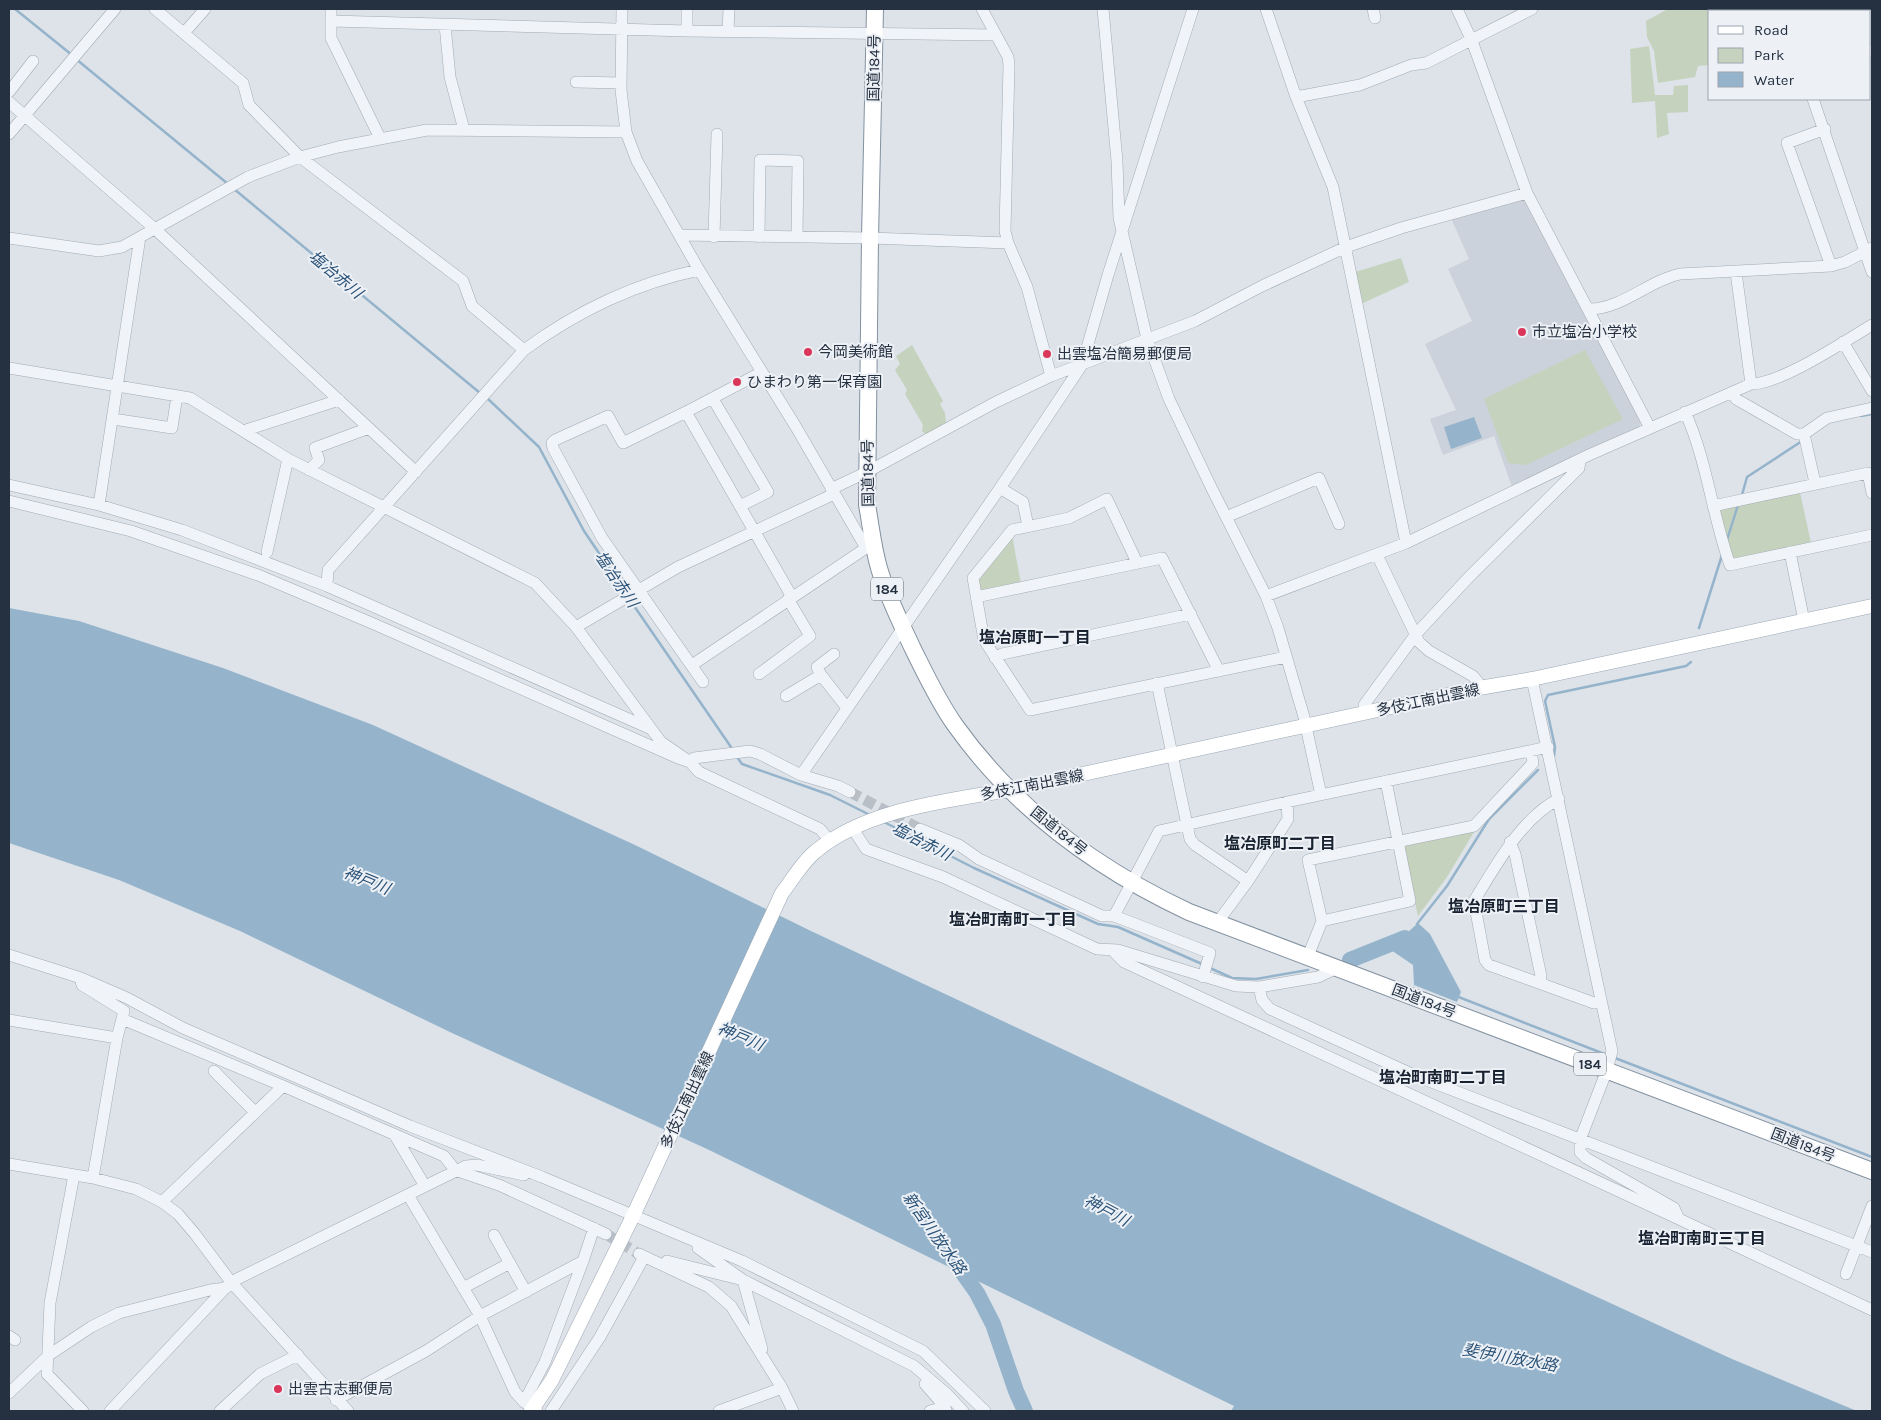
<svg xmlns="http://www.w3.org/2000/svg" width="1881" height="1420" font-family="Karla,'Noto Sans JP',sans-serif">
<rect width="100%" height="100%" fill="#dde3e9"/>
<!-- built -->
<path fill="#cbd2db" d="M 1524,197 L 1641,421 L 1639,427 L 1512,487 L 1494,436 L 1443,455 L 1430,419 L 1456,410 L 1425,344 L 1472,321 L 1448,269 L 1469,259 L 1451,218 Z"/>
<!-- green -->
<path fill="#c5d3be" d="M 1704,9 L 1744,11 L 1710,11 L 1710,65 L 1698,66 L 1695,77 L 1658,83 L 1654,51 L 1647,37 L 1646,21 L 1666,10 Z
M 1649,46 L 1655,95 L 1673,95 L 1674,86 L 1688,85 L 1688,112 L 1667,113 L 1669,134 L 1657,138 L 1655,101 L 1632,103 L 1630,49 Z
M 1401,258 L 1409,282 L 1361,304 L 1355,272 Z
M 912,345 L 943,401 L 940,404 L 945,413 L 946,423 L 928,436 L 922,431 L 923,425 L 905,394 L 907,390 L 895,370 L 900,364 L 896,356 Z
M 1585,350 L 1623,419 L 1526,465 L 1508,463 L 1484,399 Z
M 1800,492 L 1811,543 L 1734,559 L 1730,556 L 1719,512 L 1721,508 Z
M 1012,535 L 1021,584 L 982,592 L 978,590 L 976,578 Z
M 1477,827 L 1447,877 L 1418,916 L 1403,847 L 1405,843 Z"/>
<!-- water -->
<path fill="#95b4cc" d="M 1474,417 L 1482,438 L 1451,449 L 1444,427 Z
M 9,608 L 79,621 L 223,668 L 373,725 L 635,845 L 811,931 L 1271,1147 L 1732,1359 L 1857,1411 L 1231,1411 L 1234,1406 L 707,1149 L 452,1033 L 240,931 L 119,880 L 9,843 Z
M 1418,923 L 1430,934 L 1461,992 L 1457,1002 L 1414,985 L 1413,965 L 1391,950 L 1386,942 L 1407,933 Z"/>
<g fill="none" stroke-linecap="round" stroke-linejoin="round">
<!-- stream -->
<path stroke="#95b4cc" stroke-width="2.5" d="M 15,9 L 72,55
M 76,59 L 228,184
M 234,189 L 480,393
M 487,398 L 539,447 L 584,531 L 626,593
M 1861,416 L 1872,414
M 1742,495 L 1747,477 L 1802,441
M 1727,540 L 1738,505
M 630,600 L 733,750
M 1699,628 L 1722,555
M 1554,756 L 1555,747 L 1545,701 L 1548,695 L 1686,666 L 1691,662
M 737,757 L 742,764 L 830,795 L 870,815
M 884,822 L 974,868 L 1098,924 L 1118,927 L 1202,964
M 1417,924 L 1447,886 L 1489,819 L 1538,770
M 1210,968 L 1232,978 L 1256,979 L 1308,970
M 1456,996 L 1607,1055
M 1615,1058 L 1872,1157"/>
<!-- river -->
<path stroke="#95b4cc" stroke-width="16" d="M 1350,960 L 1405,938
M 953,1259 L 977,1293 L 993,1324 L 1016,1391 L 1025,1411"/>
<!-- minor-tunnel -->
<path stroke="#b8bfc7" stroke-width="11" stroke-dasharray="11 5.5" stroke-linecap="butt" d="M 850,792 L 920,829
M 606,1234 L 639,1254"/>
<!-- minor casing -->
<g stroke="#a2aab3" stroke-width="12">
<path id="minor" d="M 155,9 L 243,83 L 249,105 L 300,157 L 463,281 L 472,306 L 524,350
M 331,9 L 331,38 L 380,138
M 622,9 L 621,90 L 626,132 L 637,161 L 699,270 L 796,427 L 866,548 L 874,547
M 1103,9 L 1117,161 L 1119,218 L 1147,339 L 1169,399 L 1212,489 L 1266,596 L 1278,628 L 1304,717 L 1321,795
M 1266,9 L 1296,97 L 1333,187 L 1406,543
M 1373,9 L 1375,18
M 1457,9 L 1472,41 L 1527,193 L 1650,428
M 1770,9 L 1772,11
M 331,21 L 687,31 L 996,35
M 445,25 L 450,77 L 464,130
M 687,31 L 687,9
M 728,31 L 729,9
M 184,33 L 205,9
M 1870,51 L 1872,50
M 576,82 L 621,83
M 9,92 L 33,61
M 1296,97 L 1360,85 L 1411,65 L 1426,63 L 1532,9
M 1813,99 L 1872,272
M 9,102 L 155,229 L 416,472
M 1825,129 L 1787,143 L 1831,266
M 9,134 L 115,9
M 679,235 L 870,238 L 1008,243 L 1005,231 L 1009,65 L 1008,57 L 982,9
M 714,237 L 717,134
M 759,237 L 760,160 L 798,161 L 797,237
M 9,238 L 99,251 L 122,247 L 248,177 L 300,157 L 338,147 L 427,130 L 626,132
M 1008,243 L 1027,287 L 1051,376
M 1589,309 C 1622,309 1648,281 1680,274 L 1831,266 L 1845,262 L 1872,248
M 1843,342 L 1872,391
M 9,368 L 190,398 L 288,459 L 535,583 L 576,627 L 661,742 L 690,762 L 699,772 L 820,829 L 830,841
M 762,372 L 686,412 L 792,597
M 1751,384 C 1781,384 1845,341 1872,325
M 1732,392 L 1736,399 L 1797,434 L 1804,434
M 713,399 L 768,492 L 740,506
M 686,412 L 623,443 L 608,416 L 555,440 L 552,443 L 553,448 L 602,538 L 703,682
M 1685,412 C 1707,460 1712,515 1730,565 L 1872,535
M 113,419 L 172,428 L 177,396
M 243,431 L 339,400
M 309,470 L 319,460 L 315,448 L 369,428
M 1815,483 L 1804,434 L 1827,418 L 1872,408
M 9,485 L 99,505 L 182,530 L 327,586 L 649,728
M 1000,488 L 1023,502 L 1028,526
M 831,489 L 867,472 L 996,402 L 1051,376 L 1195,321 L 1262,286 L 1346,247 L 1401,228 L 1527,193
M 9,501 L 131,531 L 258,575 L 374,624 L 678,758 L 690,762 L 694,758 L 750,751 L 760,754 L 801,775 L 838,786 L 850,792
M 99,505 L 140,237
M 1713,506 L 1868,473 L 1872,493
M 1226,517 L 1319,478 L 1339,524
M 267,552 L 288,459
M 1790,552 L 1804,621
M 1377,555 L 1419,642 L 1429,651 L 1473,676 L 1478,682 L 1479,688
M 1136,562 L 1134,556 L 1107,499 L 1069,518 L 1012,530 L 973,578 L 984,640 L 1030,710 L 1286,657
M 327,586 L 328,570 L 524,350 C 576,312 636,283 699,270
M 1266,596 L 1406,543 L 1589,455 L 1751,384 L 1736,272
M 976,597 L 1162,558 L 1219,671
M 576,627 L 678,567 L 834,494
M 995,658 L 1002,654 L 1191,614
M 692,665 L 866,548
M 759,674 L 810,636 L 788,599
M 821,675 L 817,667 L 834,654
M 1532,679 L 1612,1051 L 1607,1070 L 1580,1140 L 1580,1152 L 1586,1158 L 1674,1208 L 1679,1219 L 1872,1310
M 1157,683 L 1190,839 L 1195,845 L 1248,881
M 786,696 L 821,675 L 847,708
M 1364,705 L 1416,634 L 1469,577 L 1579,468 L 1580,460
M 801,775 L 1000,488 L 1082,365 L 1108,275 L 1193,9
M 1559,799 C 1522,817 1495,867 1474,901 L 1485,960 L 1489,965 L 1594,1003 L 1601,1002
M 853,829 L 866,849 L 943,877 L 1097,949 L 1118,950 L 1236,986 L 1259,987 L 1318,977 L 1337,968
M 920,829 L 959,845 L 979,859 L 1102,916 L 1114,916 L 1130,922 L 1210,953 L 1203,977
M 1510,842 L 1515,854 L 1541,976 L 1540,983
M 1114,916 L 1159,831 L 1287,802 L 1548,747
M 1322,921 L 1410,901 L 1386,781
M 1217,923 L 1248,881 L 1288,819 L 1287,802
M 1112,950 L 1124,962 L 1679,1219
M 9,955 L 81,978 L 127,998 L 183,1028 L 410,1126 L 542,1177 L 742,1261 L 923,1351 L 985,1411
M 1308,956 L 1322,921 L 1308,860 L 1474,826 L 1533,763 L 1531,752
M 81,981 L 82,985 L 124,1011 L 117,1038 L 93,1178
M 1259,987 L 1262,1000 L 1270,1009 L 1416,1076 L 1872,1252
M 122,1019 L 283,1086
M 9,1020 L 117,1038
M 214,1071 L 255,1112
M 394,1134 L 425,1186
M 9,1164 L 93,1178 L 136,1189 L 162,1202 L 178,1214 L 195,1234 L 231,1282 L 348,1411
M 74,1175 L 50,1303 L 47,1374 L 83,1411
M 408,1195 L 480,1316 L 515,1392 L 524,1402 L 537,1411
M 162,1202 L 283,1086 L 444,1156 L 455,1170 L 499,1185 L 606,1234
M 494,1235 L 526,1292
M 698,1248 L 743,1280 L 914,1366 L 947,1394 L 963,1411
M 639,1254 L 709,1287 L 731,1306 L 782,1388 L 793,1411
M 667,1261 L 743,1280 L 762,1349
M 1846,1274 L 1872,1206
M 463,1288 L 510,1263
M 9,1336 L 15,1340
M 925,1384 L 945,1407
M 9,1393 L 49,1355 L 91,1327 L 119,1313 L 210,1290 L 226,1288
M 336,1400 L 426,1351 L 480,1316 L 583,1261 L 594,1228
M 524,1402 L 545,1362 L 583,1261
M 110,1411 L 231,1282 L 466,1166 L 477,1165 L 524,1175
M 220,1411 L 260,1374 L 298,1355
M 551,1411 L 600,1337 L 644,1257
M 719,1411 L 782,1388
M 930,1411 L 945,1407 L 946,1411"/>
</g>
<!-- major casing -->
<g stroke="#9ca8b5" stroke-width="15">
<path id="major" d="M 531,1411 L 552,1380 L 633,1216 L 782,893 C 793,879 802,862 816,851 C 867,809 946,801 1009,790 L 1479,688 L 1532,679 L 1872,606"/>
</g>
<!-- highway casing -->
<g stroke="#8391a0" stroke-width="18">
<path id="highway" d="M 875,9 L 870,238 L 867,505 C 871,526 873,548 879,568 C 887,596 901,623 913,649 C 926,675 938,701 955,725 C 1014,808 1097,869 1189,912 L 1872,1171"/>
</g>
<!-- minor -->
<use href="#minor" stroke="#f0f3f7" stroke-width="11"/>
<!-- major -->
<use href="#major" stroke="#fff" stroke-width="14"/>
<!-- highway -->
<use href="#highway" stroke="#fff" stroke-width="16"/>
</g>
<!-- markers -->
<g fill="#da365a" stroke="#edf1f6" stroke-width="2">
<circle cx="1522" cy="332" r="5"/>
<circle cx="808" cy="352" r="5"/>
<circle cx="1047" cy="354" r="5"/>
<circle cx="737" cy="382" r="5"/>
<circle cx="278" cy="1389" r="5"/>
</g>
<g text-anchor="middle" stroke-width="4" stroke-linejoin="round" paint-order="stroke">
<!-- shield labels -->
<g fill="#edf1f6" stroke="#616b77" stroke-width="1">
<rect x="871" y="577.5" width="32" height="23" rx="4"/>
<rect x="1574" y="1052.5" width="32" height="23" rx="4"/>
</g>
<g font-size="14" font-weight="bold" fill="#253141">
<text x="887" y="594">184</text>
<text x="1590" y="1069">184</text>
</g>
<!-- street labels -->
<g font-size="15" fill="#253141" stroke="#edf1f6">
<text transform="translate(874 68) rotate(-89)" y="5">国道184号</text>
<text transform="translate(868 473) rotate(-91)" y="5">国道184号</text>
<text transform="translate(1428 700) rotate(-12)" y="5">多伎江南出雲線</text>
<text transform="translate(1032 785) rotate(-11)" y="5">多伎江南出雲線</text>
<text transform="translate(1059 831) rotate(39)" y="5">国道184号</text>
<text transform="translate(1424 1001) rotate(21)" y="5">国道184号</text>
<text transform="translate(687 1100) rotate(-65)" y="5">多伎江南出雲線</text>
<text transform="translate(1803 1145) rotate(21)" y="5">国道184号</text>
</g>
<!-- poi labels -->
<g font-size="15" fill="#253141" stroke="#edf1f6" text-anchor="start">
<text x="1532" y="337">市立塩冶小学校</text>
<text x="818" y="357">今岡美術館</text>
<text x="1057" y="359">出雲塩冶簡易郵便局</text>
<text x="747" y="387">ひまわり第一保育園</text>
<text x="288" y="1394">出雲古志郵便局</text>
</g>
<!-- water labels -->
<g font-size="16" font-style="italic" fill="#2c5378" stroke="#edf1f6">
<text transform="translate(336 274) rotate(40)" y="6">塩冶赤川</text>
<text transform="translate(617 579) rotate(56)" y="6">塩冶赤川</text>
<text transform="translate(922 841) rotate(27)" y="6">塩冶赤川</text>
<text transform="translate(367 880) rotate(22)" y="6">神戸川</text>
<text transform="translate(741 1036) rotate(23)" y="6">神戸川</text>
<text transform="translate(1107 1210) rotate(28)" y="6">神戸川</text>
<text transform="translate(935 1233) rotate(55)" y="6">新宮川放水路</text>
<text transform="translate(1510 1357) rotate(10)" y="6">斐伊川放水路</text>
</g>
<!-- neighbourhood labels -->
<g font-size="16" font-weight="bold" fill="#182231" stroke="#edf1f6">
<text x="1035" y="643">塩冶原町一丁目</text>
<text x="1280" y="849">塩冶原町二丁目</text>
<text x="1504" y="912">塩冶原町三丁目</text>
<text x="1013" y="925">塩冶町南町一丁目</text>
<text x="1443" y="1083">塩冶町南町二丁目</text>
<text x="1702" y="1244">塩冶町南町三丁目</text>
</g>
</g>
<!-- border -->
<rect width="1881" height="1420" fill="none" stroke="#253141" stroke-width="20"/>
<!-- legend -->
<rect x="1708" y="10" width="162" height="90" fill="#edf1f6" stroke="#9da4ae"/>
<rect x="1718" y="26" width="25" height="8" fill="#ffffff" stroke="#9da4ae"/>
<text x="1754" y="35" font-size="15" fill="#253141">Road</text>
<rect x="1718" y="48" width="25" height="15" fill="#c5d3be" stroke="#9da4ae"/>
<text x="1754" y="60" font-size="15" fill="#253141">Park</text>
<rect x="1718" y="72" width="25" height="15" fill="#95b4cc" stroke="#9da4ae"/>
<text x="1754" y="85" font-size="15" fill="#253141">Water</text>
</svg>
